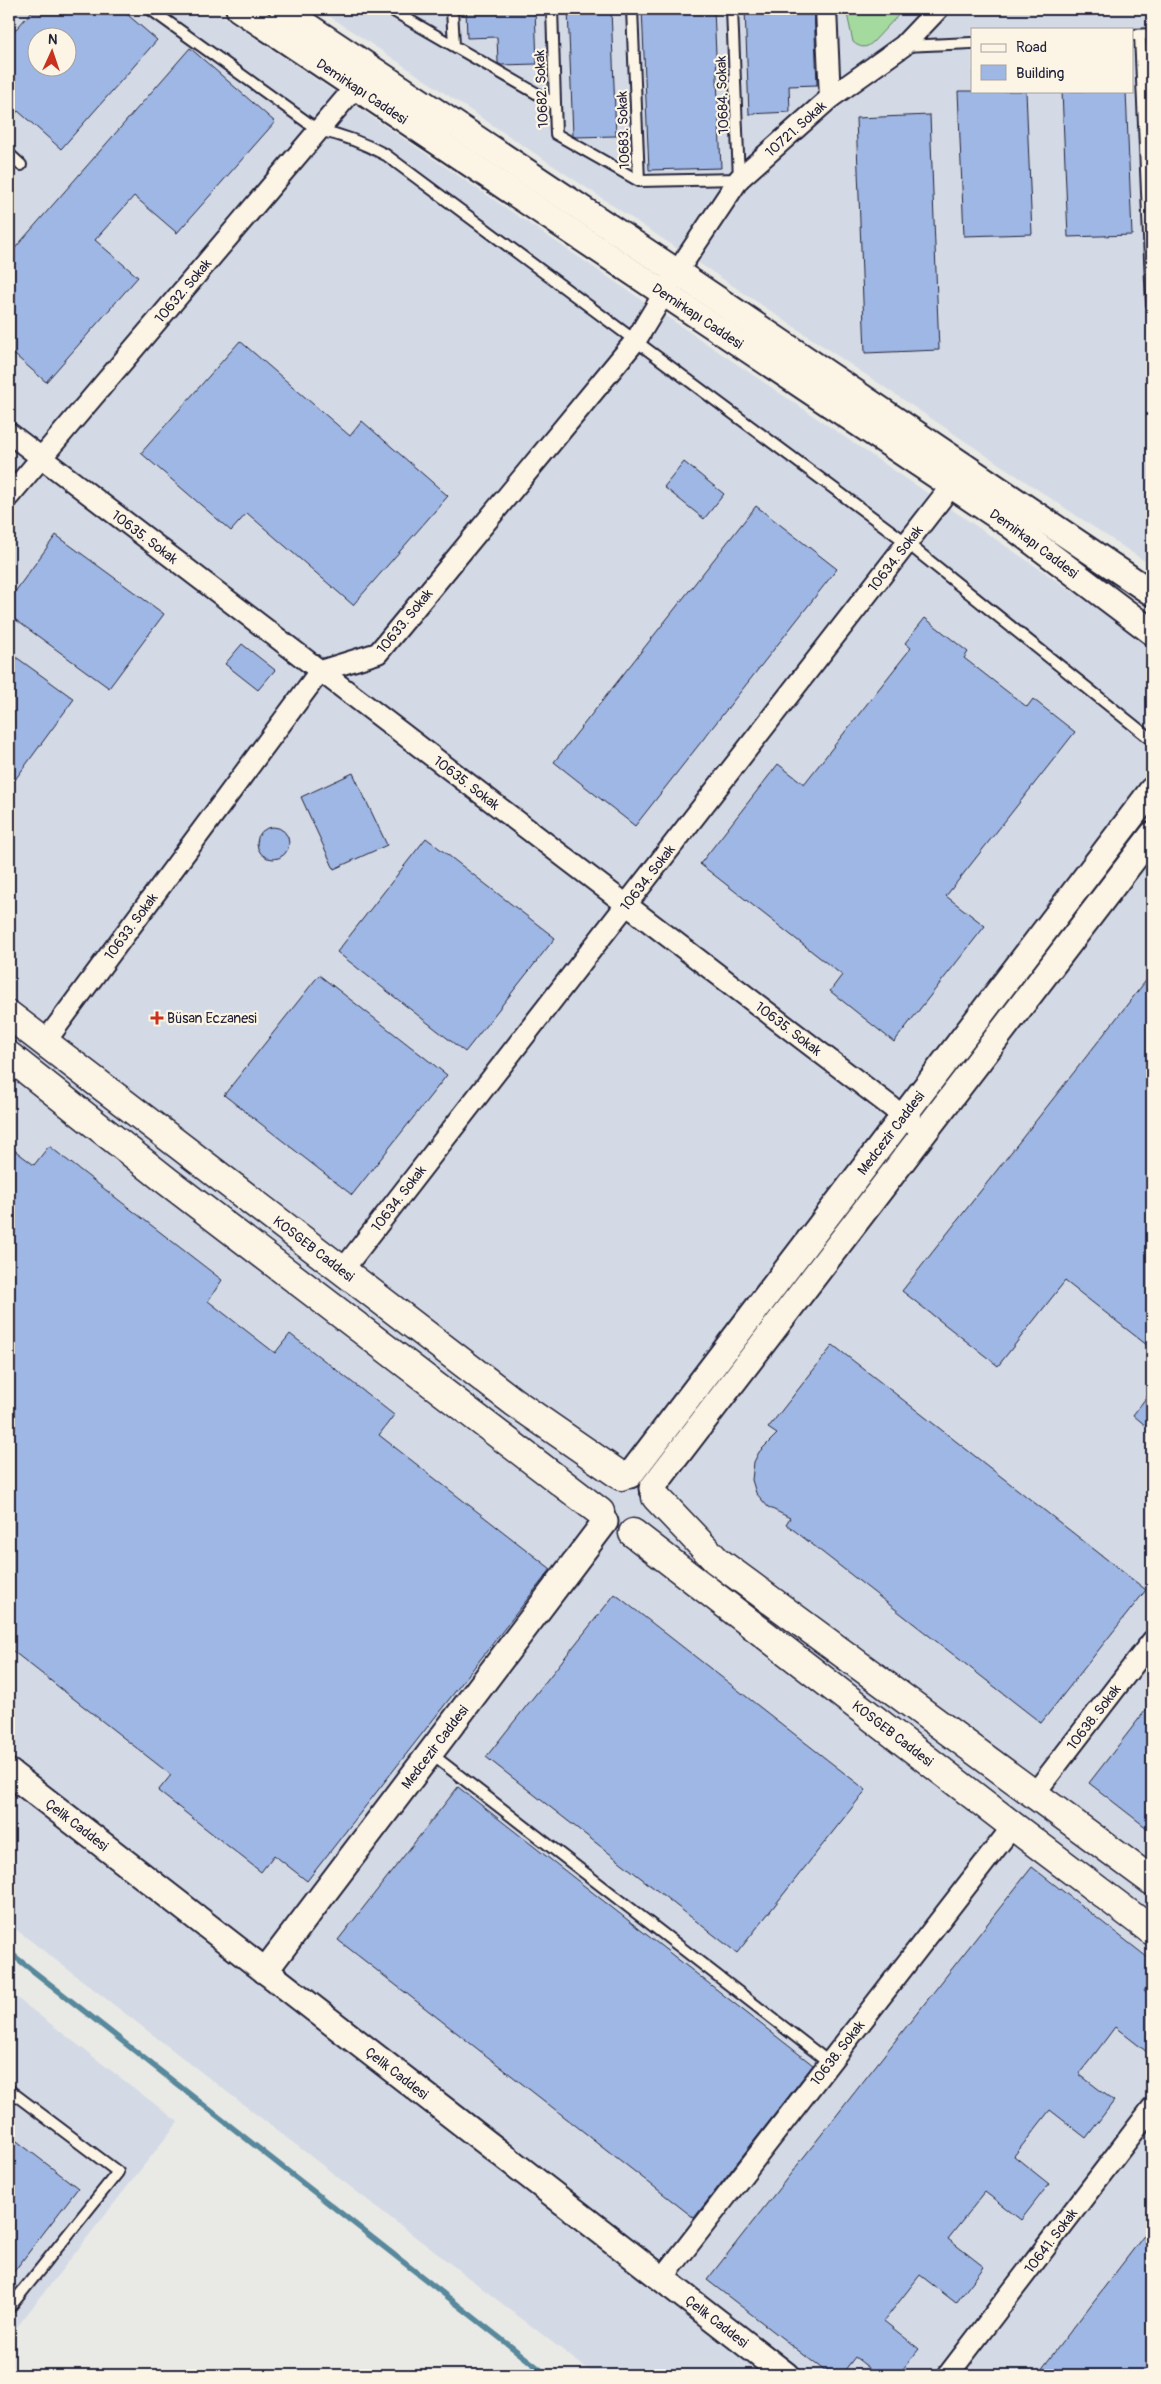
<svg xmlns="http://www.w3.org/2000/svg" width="1161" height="2384" font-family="Pangolin,sans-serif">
<rect width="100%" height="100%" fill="#e9e9e5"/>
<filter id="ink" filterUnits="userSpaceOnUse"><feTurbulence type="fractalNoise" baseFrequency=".02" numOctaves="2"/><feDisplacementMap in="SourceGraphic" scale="10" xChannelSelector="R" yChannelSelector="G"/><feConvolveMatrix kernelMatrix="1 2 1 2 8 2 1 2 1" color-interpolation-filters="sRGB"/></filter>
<g filter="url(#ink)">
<!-- built -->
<path fill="#d3dae5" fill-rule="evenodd" d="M 9,9 L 212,9 L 1152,645 L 1152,2375 L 595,2375 L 9,1924 ZM 38,38 L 68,38 L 68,68 L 38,68 Z
M 319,9 L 1152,9 L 1152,566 ZM 972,29 L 1132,29 L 1132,91 L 972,91 Z
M 9,1992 L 178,2122 L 9,2337 Z"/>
<!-- green -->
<path fill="#a4da9d" stroke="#637e6c" d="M 846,9 L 904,9 L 873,42 C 866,49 860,48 853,42 Z"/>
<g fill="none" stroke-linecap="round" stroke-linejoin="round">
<!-- stream -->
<path stroke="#59889c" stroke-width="5.5" d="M 9,1952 L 547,2375"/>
</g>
<!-- building -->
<path fill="#9fb7e4" stroke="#22223b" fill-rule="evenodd" d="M 34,9 L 121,9 L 157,40 L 61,149 L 18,111 L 9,121 L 9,37 ZM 38,38 L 68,38 L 68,68 L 38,68 Z
M 466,9 L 535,9 L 537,64 L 501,65 L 498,63 L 497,37 L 467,38 Z
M 568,9 L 611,9 L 616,136 L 576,137 L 573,136 Z
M 642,9 L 714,9 L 721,168 L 649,170 Z
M 745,9 L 814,9 L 817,85 L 789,86 L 790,112 L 749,114 Z
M 190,48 L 275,122 L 177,233 L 134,196 L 95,240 L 138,277 L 46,382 L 9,350 L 9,255 Z
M 958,91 L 1026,91 L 1032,234 L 964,236 Z
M 1062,91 L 1126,91 L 1132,235 L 1068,237 Z
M 930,115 L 939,350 L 865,353 L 856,118 Z
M 240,341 L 350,436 L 362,421 L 448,496 L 353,605 L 247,513 L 231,531 L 141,453 Z
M 684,462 L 724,494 L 704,519 L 664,487 Z
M 756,506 L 837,569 L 635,826 L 554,762 Z
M 56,535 L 164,614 L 109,688 L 9,615 L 9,600 Z
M 925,618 L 968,652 L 964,658 L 1027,707 L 1033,699 L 1075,732 L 946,896 L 985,926 L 894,1042 L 830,991 L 842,975 L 700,864 L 778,764 L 804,784 L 911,648 L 905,643 Z
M 242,644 L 275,670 L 258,690 L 225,664 Z
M 9,652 L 74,699 L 9,788 Z
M 353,773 L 387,845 L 334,869 L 301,797 Z
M257 843a16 16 0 1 1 32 0a16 16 0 1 1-32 0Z
M 426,838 L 555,938 L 465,1052 L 337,952 Z
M 1152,973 L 1152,1349 L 1065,1281 L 998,1366 L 902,1291 Z
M 319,975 L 447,1075 L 352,1195 L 224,1095 Z
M 9,1146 L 34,1165 L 49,1146 L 222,1280 L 208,1301 L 275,1353 L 290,1334 L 325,1361 L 394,1415 L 379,1435 L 551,1569 L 307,1881 L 274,1855 L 261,1872 L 158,1791 L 171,1775 L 9,1648 Z
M 833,1345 L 1146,1590 L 1041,1723 L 786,1524 L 790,1518 L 768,1507 L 756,1493 L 752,1480 L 754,1462 L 759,1452 L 777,1434 L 768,1428 Z
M 1152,1390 L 1152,1431 L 1133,1415 Z
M 615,1594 L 866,1790 L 737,1953 L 486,1757 Z
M 1152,1702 L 1152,1832 L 1089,1783 Z
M 458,1787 L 813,2065 L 694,2218 L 338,1940 Z
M 1032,1867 L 1152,1961 L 1152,1980 L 1144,1991 L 1152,1998 L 1152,2056 L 1115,2027 L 1097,2051 L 1079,2074 L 1114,2101 L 1086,2138 L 1050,2110 L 1014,2156 L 1049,2184 L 1021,2220 L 985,2192 L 948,2239 L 984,2267 L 956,2303 L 920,2275 L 884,2321 L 919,2349 L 898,2375 L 878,2375 L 855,2357 L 841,2375 L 830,2375 L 707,2280 Z
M 9,2135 L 78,2188 L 9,2278 Z
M 1152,2225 L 1152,2375 L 1037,2375 L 1136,2246 Z"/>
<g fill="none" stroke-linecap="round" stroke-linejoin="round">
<!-- service casing -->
<g stroke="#22223b" stroke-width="14">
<path id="service" d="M 150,9 L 318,130 C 343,135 364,143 386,155 L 907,543 L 1152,740
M 390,9 L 454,46
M 452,9 L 454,46 L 555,104
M 552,9 L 556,134 L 639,181
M 632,9 L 639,181 L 739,179 L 732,9
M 1132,35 L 1152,34
M 1140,35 L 1152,304
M 904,46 L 972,43
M 9,154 L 21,165
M 430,1753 L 830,2063
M 9,2090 L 118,2172 L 9,2308"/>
</g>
<!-- minor casing -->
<g stroke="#22223b" stroke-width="24">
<g id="minor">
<path d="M 826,9 L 830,98"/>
<path id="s1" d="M 9,433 L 915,1125"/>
<path id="s2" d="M 9,496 L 356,86"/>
<path id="s3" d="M 45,1042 L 320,671 L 378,653 L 636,340 L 677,272 L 739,179 L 830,98 L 903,46 L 938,9"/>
<path id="s4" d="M 342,1271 L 952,485"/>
<path id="s5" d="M 1035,1793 L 1152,1641"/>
<path id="s6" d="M 662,2279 L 1013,1826"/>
<path id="s7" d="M 948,2375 L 1152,2108"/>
</g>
</g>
<!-- tertiary casing -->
<g stroke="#22223b" stroke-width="29">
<g id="tertiary">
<path id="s8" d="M 239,9 L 1009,524 L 1152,632"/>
<path d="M 282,9 L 677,272 L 1152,593"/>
<path id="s9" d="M 630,1475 L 1152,790"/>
<path d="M 652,1488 L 1152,835"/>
<path id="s10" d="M 9,1772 L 786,2375"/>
<path id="s11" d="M 265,1971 L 605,1522"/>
</g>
</g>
<!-- secondary casing -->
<g stroke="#22223b" stroke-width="31">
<g id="secondary">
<path id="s12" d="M 9,1015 L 514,1402 L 621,1476"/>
<path d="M 9,1056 L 167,1181 L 600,1512"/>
<path d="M 656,1497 L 716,1560 L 1152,1881"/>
<path id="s13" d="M 633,1533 L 1013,1826 L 1152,1931"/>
</g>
</g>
<!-- service -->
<use href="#service" stroke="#fcf5e5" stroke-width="10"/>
<!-- minor -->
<use href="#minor" stroke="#fcf5e5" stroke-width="20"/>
<!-- tertiary -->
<use href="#tertiary" stroke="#fcf5e5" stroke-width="25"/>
<!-- secondary -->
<use href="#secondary" stroke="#fcf5e5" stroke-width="28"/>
</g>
</g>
<!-- markers -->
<path fill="#c8321e" stroke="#fcf5e5" stroke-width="2" d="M154.5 1010.5h5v5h5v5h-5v5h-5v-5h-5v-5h5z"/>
<g text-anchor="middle" stroke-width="4.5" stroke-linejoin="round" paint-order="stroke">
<!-- street labels -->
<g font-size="14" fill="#22223b" stroke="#fcf5e5">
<text transform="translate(541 89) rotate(-93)" y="5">10682. Sokak</text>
<text dy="5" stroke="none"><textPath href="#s8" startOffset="148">Demirkapı Caddesi</textPath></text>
<text transform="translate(722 95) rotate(-92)" y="5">10684. Sokak</text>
<text dy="5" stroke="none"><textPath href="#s3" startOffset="1195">10721. Sokak</textPath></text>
<text transform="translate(623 130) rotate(-92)" y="5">10683. Sokak</text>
<text dy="5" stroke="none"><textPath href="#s2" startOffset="269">10632. Sokak</textPath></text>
<text dy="5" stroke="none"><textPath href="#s8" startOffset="552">Demirkapı Caddesi</textPath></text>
<text dy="5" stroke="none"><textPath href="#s1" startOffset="171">10635. Sokak</textPath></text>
<text dy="5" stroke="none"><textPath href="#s8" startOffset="958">Demirkapı Caddesi</textPath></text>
<text dy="5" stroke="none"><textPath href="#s4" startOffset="902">10634. Sokak</textPath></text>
<text dy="5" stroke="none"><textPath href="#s3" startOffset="564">10633. Sokak</textPath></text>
<text dy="5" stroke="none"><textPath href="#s1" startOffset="576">10635. Sokak</textPath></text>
<text dy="5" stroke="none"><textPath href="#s4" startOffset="498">10634. Sokak</textPath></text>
<text dy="5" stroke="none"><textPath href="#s3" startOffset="144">10633. Sokak</textPath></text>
<text dy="5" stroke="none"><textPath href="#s1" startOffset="981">10635. Sokak</textPath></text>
<text dy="5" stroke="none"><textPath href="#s9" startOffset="430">Medcezir Caddesi</textPath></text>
<text dy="5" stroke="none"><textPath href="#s4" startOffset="92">10634. Sokak</textPath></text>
<text dy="5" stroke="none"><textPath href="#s12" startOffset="384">KOSGEB Caddesi</textPath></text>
<text dy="5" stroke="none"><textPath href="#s5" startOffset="96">10638. Sokak</textPath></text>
<text dy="5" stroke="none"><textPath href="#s13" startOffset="328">KOSGEB Caddesi</textPath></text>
<text dy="5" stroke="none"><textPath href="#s11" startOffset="281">Medcezir Caddesi</textPath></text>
<text dy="5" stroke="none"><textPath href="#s10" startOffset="86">Çelik Caddesi</textPath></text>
<text dy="5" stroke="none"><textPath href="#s6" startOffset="286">10638. Sokak</textPath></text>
<text dy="5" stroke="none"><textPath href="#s10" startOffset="491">Çelik Caddesi</textPath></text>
<text dy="5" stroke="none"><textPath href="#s7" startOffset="169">10641. Sokak</textPath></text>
<text dy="5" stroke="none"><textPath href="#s10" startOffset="896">Çelik Caddesi</textPath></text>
</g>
<!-- poi labels -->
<g font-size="14" fill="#22223b" stroke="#fcf5e5" text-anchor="start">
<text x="167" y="1023">Büsan Eczanesi</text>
</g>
</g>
<!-- margin -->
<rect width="1161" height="2384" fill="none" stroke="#fcf5e5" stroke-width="30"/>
<rect x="15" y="15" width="1131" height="2354" fill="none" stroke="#22223b" stroke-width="2" filter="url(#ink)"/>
<!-- legend -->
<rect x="971" y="28" width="162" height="65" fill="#fcf5e5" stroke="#a5a1a1"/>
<rect x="981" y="44" width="25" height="8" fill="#fcf5e5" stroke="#a5a1a1"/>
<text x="1016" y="52" font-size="15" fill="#22223b">Road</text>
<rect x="981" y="65" width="25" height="15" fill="#9fb7e4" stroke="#a5a1a1"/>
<text x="1016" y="78" font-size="15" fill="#22223b">Building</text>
<!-- north arrow -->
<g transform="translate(52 52) rotate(3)"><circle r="24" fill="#fcf5e5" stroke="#a5a1a1"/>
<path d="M0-4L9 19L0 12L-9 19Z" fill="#c8321e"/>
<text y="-8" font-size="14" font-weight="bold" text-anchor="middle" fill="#22223b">N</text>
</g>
</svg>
